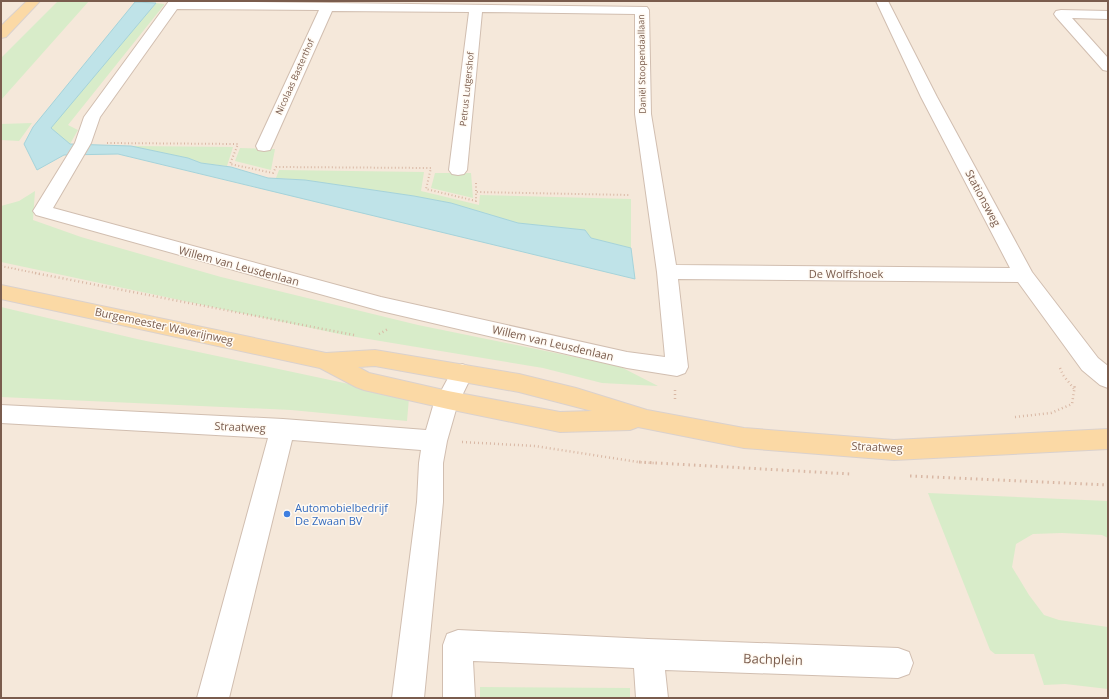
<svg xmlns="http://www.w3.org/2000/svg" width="1109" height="699" font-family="'Open Sans',sans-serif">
<rect width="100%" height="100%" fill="#fdf6ec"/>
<!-- residential -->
<path fill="#f5e8da" d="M 1,1 L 1108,1 L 1108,698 L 1,698 Z"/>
<!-- green -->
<path fill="#d8ecc9" d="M 58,1 L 89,1 L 1,100 L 1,58 Z
M 156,3 L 164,4 L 164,5 L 68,125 L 78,130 L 70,144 L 50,128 Z
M 32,123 L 19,141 L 1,140 L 1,124 Z
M 131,146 L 233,147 L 227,166 L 201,163 L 188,158 Z
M 240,148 L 275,149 L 271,170 L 235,161 Z
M 279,170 L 424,172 L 421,191 L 479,205 L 480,195 L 631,199 L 631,248 L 591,238 L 585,230 L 518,223 L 451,203 L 414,196 L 305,180 L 276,178 Z
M 435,173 L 471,173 L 473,198 L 431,188 Z
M 35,191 L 33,220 L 81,237 L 221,277 L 418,325 L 619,366 L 658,386 L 602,383 L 543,368 L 344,335 L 1,262 L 1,206 L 19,201 Z
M 1,307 L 137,339 L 363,387 L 409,398 L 407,421 L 291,410 L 1,397 Z
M 928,493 L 1108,501 L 1108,538 L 1102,535 L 1062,533 L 1033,534 L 1016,544 L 1012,567 L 1029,595 L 1044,615 L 1059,620 L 1108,627 L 1108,689 L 1065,684 L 1044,685 L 1034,654 L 995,654 L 990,650 Z
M 480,687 L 630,688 L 630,698 L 480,698 Z"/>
<!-- water -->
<path fill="#bfe3e8" stroke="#a5d3da" d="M 135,2 L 156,3 L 51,128 L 70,144 L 131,146 L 188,158 L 201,163 L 231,167 L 268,178 L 305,180 L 414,196 L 451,203 L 518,223 L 585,230 L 591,238 L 631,248 L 635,279 L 118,154 L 64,155 L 37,170 L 24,144 L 33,127 Z"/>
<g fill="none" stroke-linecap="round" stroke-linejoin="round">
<!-- minor casing -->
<g stroke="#d1beb0" stroke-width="2">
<path id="minor" d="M 169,1 L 647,7 L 649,10 L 651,114 L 676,265 L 1010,268 L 921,97 L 876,1 L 888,1 L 937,97 L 1032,272 L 1098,358 L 1108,366 L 1108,388 L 1100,385 L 1082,370 L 1018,282 L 678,279 L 688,367 L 685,373 L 677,376 L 627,368 L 381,311 L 36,215 L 33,211 L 75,143 L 84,117 ZM 177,9 L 319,10 L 256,146 L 258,150 L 264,151 L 270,150 L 272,146 L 332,11 L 469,12 L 449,170 L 452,174 L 458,175 L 464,174 L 467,170 L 482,12 L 635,14 L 635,114 L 657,272 L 665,357 L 627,352 L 381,297 L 53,208 L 91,143 L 100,117 Z
M 1061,10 L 1108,11 L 1108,19 L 1072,18 L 1108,58 L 1108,71 L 1103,70 L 1056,17 L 1054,14 L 1056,11 Z
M 462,364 L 470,367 L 473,373 L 457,406 L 447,441 L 443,463 L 443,502 L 424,698 L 392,698 L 417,502 L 419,463 L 421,450 L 292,440 L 229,698 L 197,698 L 268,438 L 1,423 L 1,405 L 283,419 L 426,430 L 433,406 L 454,367 Z
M 458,630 L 648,639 L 898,648 L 909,652 L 913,663 L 909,674 L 898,678 L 665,670 L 668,698 L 636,698 L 634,668 L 473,661 L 475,698 L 443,698 L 443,645 L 447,634 Z"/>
</g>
<!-- major casing -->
<g stroke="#dad1cd" stroke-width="2">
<path id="major" d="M 27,1 L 40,1 L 6,37 L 1,38 L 1,26 Z
M 1,285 L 326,353 L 375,350 L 519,374 L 576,388 L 647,410 L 744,428 L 894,440 L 1108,429 L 1108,449 L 894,460 L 744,448 L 638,427 L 630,430 L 560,432 L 448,409 L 364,390 L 356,387 L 320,368 L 1,299 ZM 375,366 L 519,392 L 592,411 L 560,412 L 448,391 L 369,373 L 358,367 Z"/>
</g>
<!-- path-far2 -->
<path stroke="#d9b8a5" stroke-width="2" stroke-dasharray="1 2.5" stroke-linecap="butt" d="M 107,143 L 238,144 L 230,164 L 273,173 L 276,167 L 431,168 L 426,189 L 476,201 L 476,192 L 630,195
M 476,183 L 476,192
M 1,266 L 40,274"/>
<!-- path-far1 -->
<path stroke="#d9b8a5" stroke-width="2.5" stroke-dasharray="1 3" stroke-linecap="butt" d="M 35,273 L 354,335
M 379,334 L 388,329
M 1060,368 L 1063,375 L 1075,390
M 675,390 L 675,401
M 1015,417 L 1051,413 L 1072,404 L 1075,385
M 462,442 L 535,446 L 638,462 L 654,463"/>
<!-- path -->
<path stroke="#d9b8a5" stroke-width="3" stroke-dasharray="1.5 4" stroke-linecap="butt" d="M 639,462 L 851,474
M 910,476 L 1108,485"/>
<!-- minor -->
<use href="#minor" fill="#fff" fill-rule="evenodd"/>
<!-- major -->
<use href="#major" fill="#fbd9a5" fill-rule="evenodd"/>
</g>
<!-- markers -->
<circle fill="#3f7fe0" stroke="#fffaf3" stroke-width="1.5" cx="287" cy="514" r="4"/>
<g text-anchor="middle" stroke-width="3" stroke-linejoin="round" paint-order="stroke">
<!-- far-street labels -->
<g font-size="9" fill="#7a5c4d" stroke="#fffaf3">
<text transform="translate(642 64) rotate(-91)" y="3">Daniël Stoopendaallaan</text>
<text transform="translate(295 77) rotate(-66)" y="3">Nicolaas Basterthof</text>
<text transform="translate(467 89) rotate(-84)" y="3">Petrus Lutgershof</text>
</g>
<!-- street labels -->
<g font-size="11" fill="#7a5c4d" stroke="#fffaf3">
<text transform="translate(983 198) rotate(62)" y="4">Stationsweg</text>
<text transform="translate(239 266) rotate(15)" y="4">Willem van Leusdenlaan</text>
<text x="846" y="278">De Wolffshoek</text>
<text transform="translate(164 326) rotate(12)" y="4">Burgemeester Waverijnweg</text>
<text transform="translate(553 343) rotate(13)" y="4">Willem van Leusdenlaan</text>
<text transform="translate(240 427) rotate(3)" y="4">Straatweg</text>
<text transform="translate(877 447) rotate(3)" y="4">Straatweg</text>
</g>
<!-- shop labels -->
<g font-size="11" fill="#366cbe" stroke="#fffaf3" text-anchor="start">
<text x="295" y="512">Automobielbedrijf<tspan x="295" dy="13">De Zwaan BV</tspan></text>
</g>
<!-- near-street labels -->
<g font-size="13" fill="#7a5c4d" stroke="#fffaf3">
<text transform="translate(773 659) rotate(2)" y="5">Bachplein</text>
</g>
</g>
<!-- border -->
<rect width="1109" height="699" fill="none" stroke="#7a5c4d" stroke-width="4"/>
</svg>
